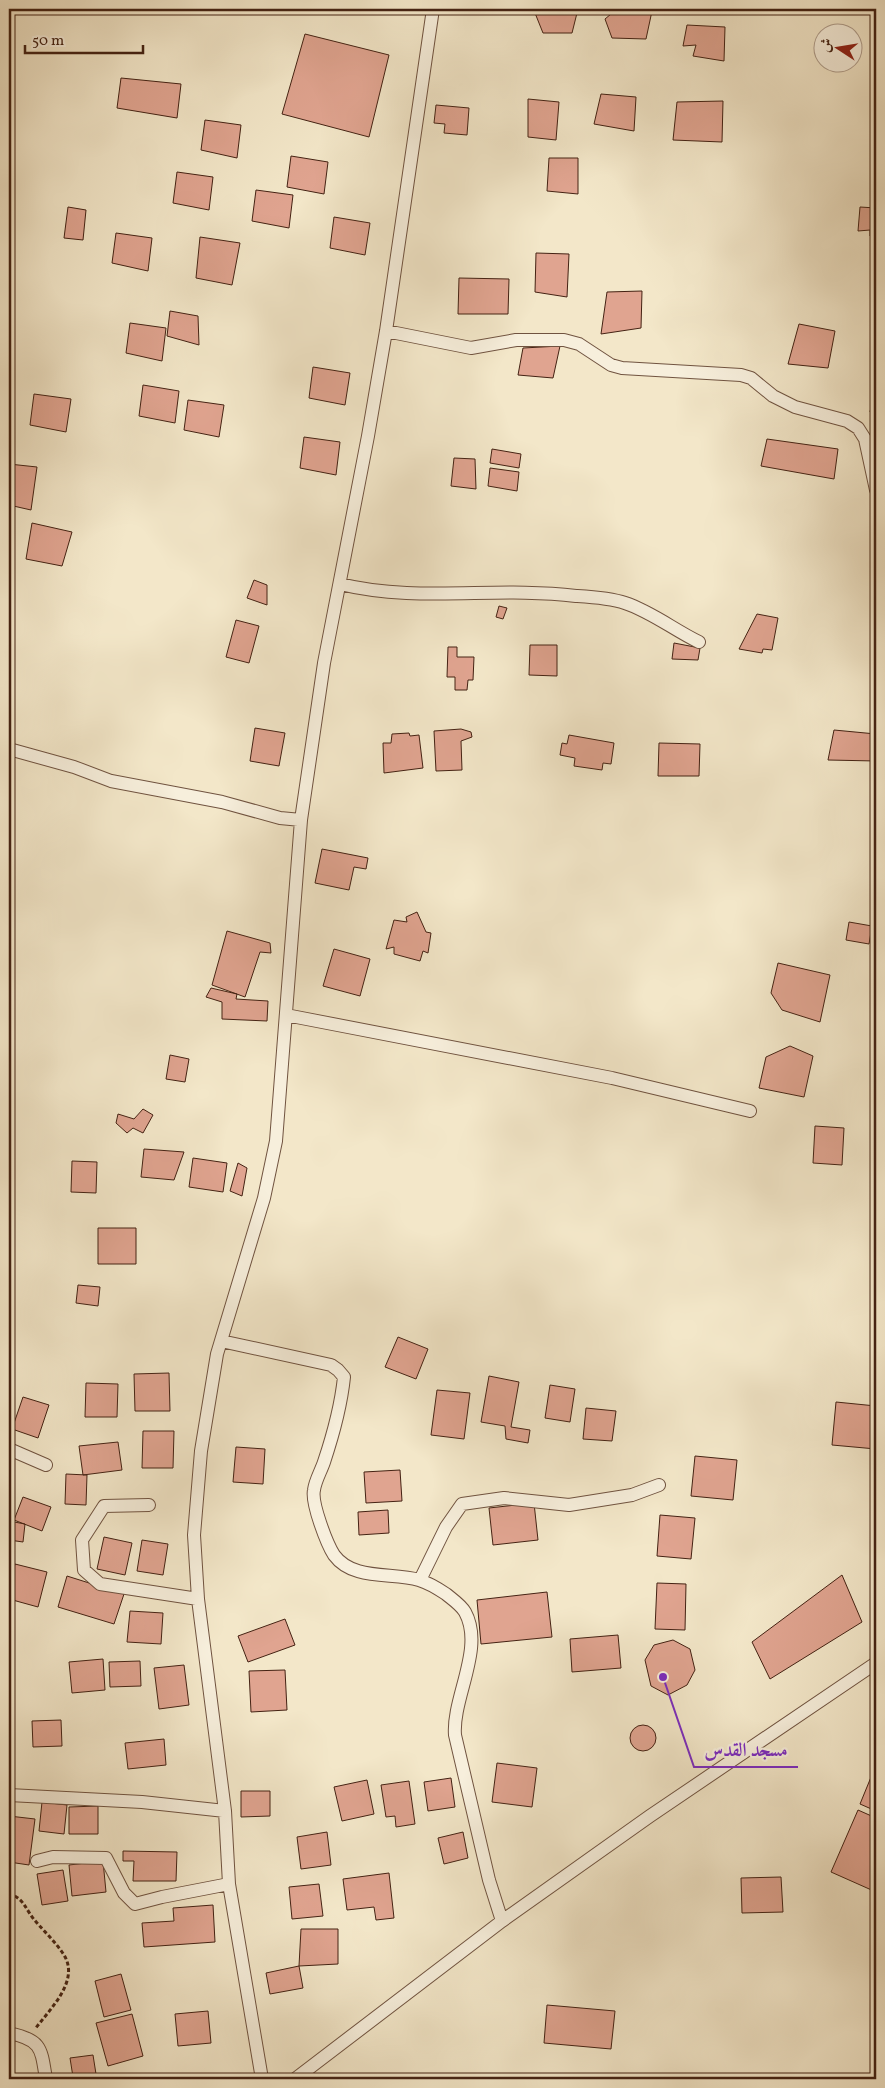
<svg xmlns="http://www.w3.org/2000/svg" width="885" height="2088" font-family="Vollkorn,Amiri,serif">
<rect width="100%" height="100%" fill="#f3e7c9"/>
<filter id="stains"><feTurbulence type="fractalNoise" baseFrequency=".004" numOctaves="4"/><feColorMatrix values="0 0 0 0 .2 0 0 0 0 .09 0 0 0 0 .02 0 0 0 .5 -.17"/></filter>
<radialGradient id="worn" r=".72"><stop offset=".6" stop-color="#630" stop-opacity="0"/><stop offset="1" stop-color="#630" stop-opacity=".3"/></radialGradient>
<!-- building -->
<path fill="#e0a490" stroke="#442213" d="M 539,9 L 578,9 L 572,33 L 543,33 L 535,13 Z
M 617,9 L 652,11 L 646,39 L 612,38 L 605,19 Z
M 732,9 L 773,9 L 772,13 Z
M 687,25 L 725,27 L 724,61 L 693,56 L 696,45 L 683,46 Z
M 305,34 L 389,55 L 369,137 L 282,114 Z
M 121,78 L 181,84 L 177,118 L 117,108 Z
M 601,94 L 636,97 L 634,131 L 594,124 Z
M 528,99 L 559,102 L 556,140 L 528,137 Z
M 723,101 L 722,142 L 673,140 L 677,102 Z
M 436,105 L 469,108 L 467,135 L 444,133 L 445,124 L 434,123 Z
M 205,120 L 241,125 L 237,158 L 201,150 Z
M 291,156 L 328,162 L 324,194 L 287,187 Z
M 549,158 L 578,158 L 578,194 L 547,191 Z
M 177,172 L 213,177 L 209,210 L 173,203 Z
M 256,190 L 293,195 L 289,228 L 252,221 Z
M 68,207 L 86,210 L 83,240 L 64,238 Z
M 860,207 L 876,208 L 876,236 L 870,236 L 870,230 L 858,231 Z
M 334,217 L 370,223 L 365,255 L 330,248 Z
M 116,233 L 152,238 L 148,271 L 112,263 Z
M 200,237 L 240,243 L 232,285 L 196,278 Z
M 536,253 L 569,254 L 567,297 L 535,292 Z
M 459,278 L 509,279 L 508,314 L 458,314 Z
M 642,291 L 641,328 L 601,334 L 607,292 Z
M 170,311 L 198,316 L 199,345 L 167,336 Z
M 130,323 L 166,328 L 162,361 L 126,353 Z
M 799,324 L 835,331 L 828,368 L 788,364 Z
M 560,346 L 553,378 L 518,375 L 523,348 Z
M 313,367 L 350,373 L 345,405 L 309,398 Z
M 876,383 L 876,413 L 870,412 Z
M 143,385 L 179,391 L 175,423 L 139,416 Z
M 34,394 L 71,399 L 66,432 L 30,425 Z
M 188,400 L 224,405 L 219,437 L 184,430 Z
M 304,437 L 340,442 L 336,475 L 300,468 Z
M 767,439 L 838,449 L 834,479 L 761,466 Z
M 492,449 L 521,454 L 519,468 L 490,463 Z
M 454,458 L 475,459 L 476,489 L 451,486 Z
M 9,464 L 37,467 L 31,510 L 9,505 Z
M 490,468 L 519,472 L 517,491 L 488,486 Z
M 32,523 L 72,532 L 62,566 L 26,559 Z
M 254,580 L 267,585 L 267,605 L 247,598 Z
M 499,606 L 507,608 L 503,619 L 496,617 Z
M 757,614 L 778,618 L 772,650 L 763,649 L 762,653 L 739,649 Z
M 236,620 L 259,626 L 249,663 L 226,657 Z
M 674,643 L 700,648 L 698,660 L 672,659 Z
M 530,645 L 557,645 L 557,676 L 529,675 Z
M 448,647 L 457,647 L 457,657 L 474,657 L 473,680 L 468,680 L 467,690 L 455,690 L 455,677 L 447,677 Z
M 255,728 L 285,733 L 279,766 L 250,761 Z
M 461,729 L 471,732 L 472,737 L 461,741 L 462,770 L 436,771 L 434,731 Z
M 834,730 L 876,734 L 876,761 L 828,760 Z
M 409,733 L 410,736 L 419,735 L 423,768 L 384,773 L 383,743 L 391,743 L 392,734 Z
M 569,735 L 614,743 L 611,764 L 603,763 L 602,770 L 574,766 L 575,758 L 560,755 L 562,743 L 567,744 Z
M 659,743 L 700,744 L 699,776 L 658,776 Z
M 322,849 L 368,858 L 366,869 L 354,867 L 349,890 L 315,883 Z
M 417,912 L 426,932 L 431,933 L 428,953 L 423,951 L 420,961 L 394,954 L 394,947 L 386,949 L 394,920 L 407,922 L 406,917 Z
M 849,922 L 872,926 L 869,944 L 846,940 Z
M 227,931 L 270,943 L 271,953 L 260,952 L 245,997 L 212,985 Z
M 334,949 L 370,959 L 360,996 L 323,986 Z
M 778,963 L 830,975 L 820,1022 L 782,1010 L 771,993 Z
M 211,988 L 237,994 L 236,999 L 268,1001 L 267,1021 L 222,1019 L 222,1002 L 206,997 Z
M 790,1046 L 813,1056 L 804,1097 L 759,1088 L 766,1057 Z
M 170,1055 L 189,1059 L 185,1082 L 166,1079 Z
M 143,1109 L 153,1115 L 143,1133 L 133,1128 L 127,1133 L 116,1123 L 118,1114 L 134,1119 Z
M 815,1126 L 844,1128 L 842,1165 L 813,1163 Z
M 144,1149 L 184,1152 L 174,1180 L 141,1177 Z
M 193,1158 L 227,1163 L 223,1192 L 189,1187 Z
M 72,1161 L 97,1162 L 96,1193 L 71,1192 Z
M 238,1163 L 247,1168 L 242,1196 L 230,1191 Z
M 98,1228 L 136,1228 L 136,1264 L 98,1264 Z
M 78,1285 L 100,1287 L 98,1306 L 76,1303 Z
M 398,1337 L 428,1349 L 416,1379 L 385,1367 Z
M 169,1373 L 170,1411 L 135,1411 L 134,1374 Z
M 489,1376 L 519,1382 L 511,1427 L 530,1430 L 528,1443 L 506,1439 L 505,1426 L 481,1422 Z
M 86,1383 L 118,1384 L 117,1417 L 85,1417 Z
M 550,1385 L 575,1389 L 570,1422 L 545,1418 Z
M 437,1390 L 470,1393 L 464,1439 L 431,1435 Z
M 23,1397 L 49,1405 L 38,1438 L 12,1429 Z
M 836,1402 L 876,1406 L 876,1449 L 832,1445 Z
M 586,1408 L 616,1411 L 612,1441 L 583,1439 Z
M 143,1431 L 174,1431 L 173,1468 L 142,1468 Z
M 118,1442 L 122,1470 L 83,1475 L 79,1446 Z
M 236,1447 L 265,1449 L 263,1484 L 233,1482 Z
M 695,1456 L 737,1460 L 733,1500 L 691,1496 Z
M 400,1470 L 402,1501 L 366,1503 L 364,1472 Z
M 66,1474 L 87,1475 L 86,1505 L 65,1504 Z
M 23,1497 L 51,1507 L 42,1531 L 14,1520 Z
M 534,1503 L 538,1540 L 493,1545 L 489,1508 Z
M 388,1510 L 389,1533 L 359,1535 L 358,1512 Z
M 660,1515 L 695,1518 L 691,1559 L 657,1556 Z
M 9,1521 L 25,1524 L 23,1542 L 9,1540 Z
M 104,1537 L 132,1543 L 125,1575 L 97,1569 Z
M 142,1540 L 168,1544 L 163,1575 L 137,1571 Z
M 15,1564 L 47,1572 L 38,1607 L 9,1599 L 9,1589 Z
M 842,1575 L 862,1622 L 770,1679 L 752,1642 Z
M 67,1576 L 124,1594 L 114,1624 L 58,1607 Z
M 657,1583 L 686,1584 L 685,1630 L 655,1629 Z
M 547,1592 L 552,1637 L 481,1644 L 477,1600 Z
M 130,1611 L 163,1613 L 161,1644 L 127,1642 Z
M 285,1619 L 295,1645 L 248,1662 L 238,1636 Z
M 618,1635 L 621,1668 L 572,1672 L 570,1639 Z
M 673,1640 L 690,1649 L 695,1670 L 687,1685 L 668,1695 L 651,1686 L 645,1660 L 654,1645 Z
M 103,1659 L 105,1690 L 72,1693 L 69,1662 Z
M 140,1661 L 141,1686 L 110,1687 L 109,1662 Z
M 184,1665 L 189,1705 L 159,1709 L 154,1668 Z
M 285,1670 L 287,1710 L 251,1712 L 249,1671 Z
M 61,1720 L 62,1746 L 33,1747 L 32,1721 Z
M630 1738a13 13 0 1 1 26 0a13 13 0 1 1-26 0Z
M 164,1739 L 166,1765 L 128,1769 L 125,1743 Z
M 497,1763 L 537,1768 L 532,1807 L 492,1802 Z
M 876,1765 L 876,1811 L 860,1804 Z
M 451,1778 L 455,1807 L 428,1811 L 424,1782 Z
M 367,1780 L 374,1814 L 342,1821 L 334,1787 Z
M 409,1781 L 415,1824 L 396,1827 L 395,1816 L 386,1817 L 381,1785 Z
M 241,1791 L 270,1791 L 270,1816 L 241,1817 Z
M 42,1802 L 67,1805 L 64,1834 L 39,1831 Z
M 98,1806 L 98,1834 L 69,1834 L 69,1807 Z
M 858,1810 L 876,1818 L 876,1892 L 831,1872 Z
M 9,1816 L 35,1819 L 29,1865 L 9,1862 Z
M 327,1832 L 331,1865 L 301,1869 L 297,1837 Z
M 463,1832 L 468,1858 L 444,1864 L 438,1838 Z
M 123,1851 L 177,1852 L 176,1881 L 133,1881 L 134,1861 L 123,1861 Z
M 103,1861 L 106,1892 L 72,1896 L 69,1865 Z
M 63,1870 L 68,1901 L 42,1905 L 37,1874 Z
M 389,1873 L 394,1918 L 376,1920 L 374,1907 L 347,1910 L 343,1879 Z
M 781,1877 L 783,1912 L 742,1913 L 741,1878 Z
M 319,1884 L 323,1916 L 292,1919 L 289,1887 Z
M 213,1905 L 215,1942 L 144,1947 L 142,1923 L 174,1921 L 173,1908 Z
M 301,1929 L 338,1929 L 338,1964 L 299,1966 Z
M 299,1966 L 303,1988 L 270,1994 L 266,1973 Z
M 121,1974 L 131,2010 L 104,2017 L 95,1981 Z
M 547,2005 L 615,2011 L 611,2049 L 544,2043 Z
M 208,2011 L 211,2043 L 178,2046 L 175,2014 Z
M 132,2014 L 143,2056 L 108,2066 L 96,2023 Z
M 93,2055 L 96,2074 L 73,2077 L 70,2058 Z"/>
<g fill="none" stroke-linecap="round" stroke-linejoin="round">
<!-- street casing -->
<g stroke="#705340" stroke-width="14">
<path id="street" d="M 386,331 L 471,348 L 516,340 L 564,340 L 579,344 L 611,365 L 622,368 L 741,375 L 751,378 L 773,396 L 795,407 L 847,421 L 858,428 L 865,439 L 876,490
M 340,584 C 417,603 497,586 576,596 C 592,597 610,598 625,603 C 652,612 674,630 699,642
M 9,749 L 74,767 L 111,781 L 222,802 L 280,818 L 301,820
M 286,1015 L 612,1078 L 750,1111
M 221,1341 L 331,1365 L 338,1370 L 344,1377 C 341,1406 333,1435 324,1462 C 321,1471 315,1481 314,1490 C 311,1503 327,1544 334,1555 C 353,1581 392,1572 419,1580 C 429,1583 437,1588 446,1594 C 452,1599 461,1605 465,1612 C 485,1648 452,1698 455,1735 L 489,1880 L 502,1921
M 9,1449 L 46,1465
M 149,1505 L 104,1506 L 82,1540 L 84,1570 L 100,1584 L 198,1599
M 420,1580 L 446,1527 L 462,1504 L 504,1498 L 569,1505 L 632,1495 L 659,1485
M 9,1795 L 142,1802 L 225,1811
M 37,1861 L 53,1857 L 106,1858 L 124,1893 L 135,1904 L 162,1897 L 229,1884
M 9,2033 C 42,2040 41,2048 46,2079
M 262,2079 L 229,1884 L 225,1811 L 198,1599 L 194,1535 L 201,1451 L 217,1354 L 264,1198 L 276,1141 L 301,820 L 324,663 L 368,436 L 386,331 L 433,9
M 295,2079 L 502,1921 L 650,1816 L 876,1663"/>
</g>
<!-- path -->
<path stroke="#442213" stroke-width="3" stroke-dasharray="4 2.5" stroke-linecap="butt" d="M 9,1893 C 26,1900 25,1910 37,1923 C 46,1933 57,1944 64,1955 C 80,1981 50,2009 35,2029"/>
<!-- street -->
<use href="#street" stroke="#f7efdc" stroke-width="12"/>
</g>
<!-- callouts -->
<path fill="none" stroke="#7b2cbf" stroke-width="2" d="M663 1677L694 1767H798"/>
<circle fill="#7b2cbf" stroke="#f7efdc" stroke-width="2" cx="663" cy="1677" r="5"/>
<g font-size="19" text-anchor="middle" font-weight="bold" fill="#7b2cbf" stroke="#f7efdc" stroke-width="4.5" stroke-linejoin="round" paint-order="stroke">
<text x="746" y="1756">مسجد القدس</text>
</g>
<!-- margin -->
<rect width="885" height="2088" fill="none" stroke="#f3e7c9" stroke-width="30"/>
<rect x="10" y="10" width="865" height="2068" fill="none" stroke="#442213" stroke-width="2.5"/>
<rect x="15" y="15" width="855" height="2058" fill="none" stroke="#442213"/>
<!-- north arrow -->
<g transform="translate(838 48) rotate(282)"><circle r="24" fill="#f7efdc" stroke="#af9d8c"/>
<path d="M0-4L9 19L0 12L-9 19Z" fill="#8f2418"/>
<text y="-8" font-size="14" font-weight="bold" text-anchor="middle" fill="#442213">ش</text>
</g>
<!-- scale -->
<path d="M25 45v8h118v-8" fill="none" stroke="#442213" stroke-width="2.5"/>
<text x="32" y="45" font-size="15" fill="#442213" stroke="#f7efdc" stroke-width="4" paint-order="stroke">50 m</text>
<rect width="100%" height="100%" filter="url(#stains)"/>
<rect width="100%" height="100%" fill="url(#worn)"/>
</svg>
